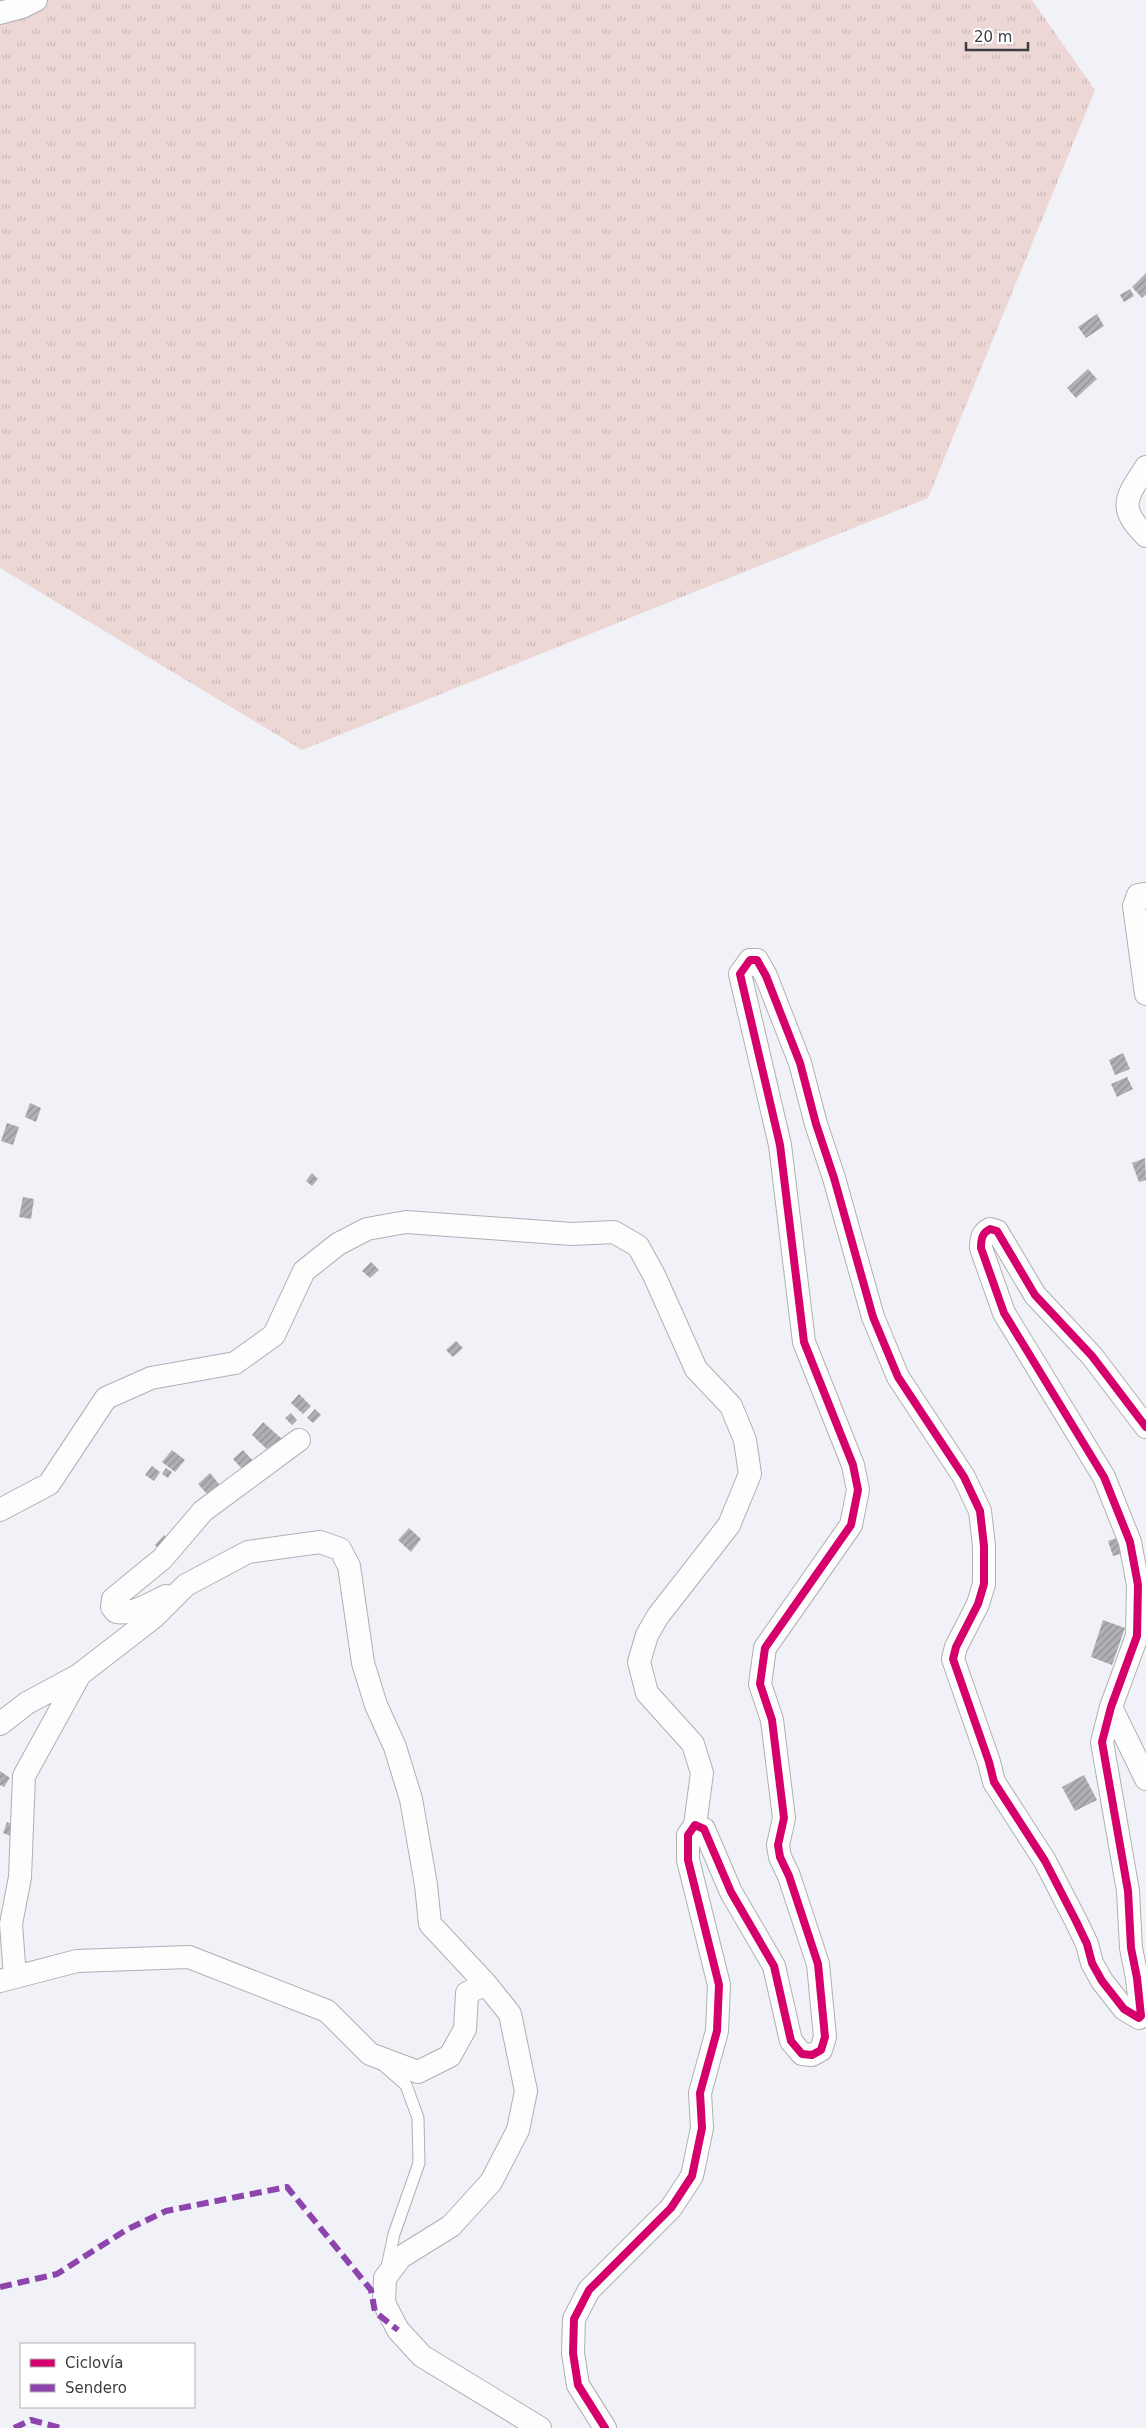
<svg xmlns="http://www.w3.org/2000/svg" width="1146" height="2428" font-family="'DejaVu Sans',sans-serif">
<defs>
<pattern id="grass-tufts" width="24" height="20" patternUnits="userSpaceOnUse" patternTransform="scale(1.25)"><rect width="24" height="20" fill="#ecd7d5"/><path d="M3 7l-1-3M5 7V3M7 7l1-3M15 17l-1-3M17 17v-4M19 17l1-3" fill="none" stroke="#cbb9b8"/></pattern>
<pattern id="building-hatch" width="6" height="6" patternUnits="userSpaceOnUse" patternTransform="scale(1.25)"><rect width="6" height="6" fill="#afb1b5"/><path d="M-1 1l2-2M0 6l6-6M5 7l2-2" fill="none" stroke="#909195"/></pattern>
</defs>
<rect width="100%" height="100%" fill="#f0f2f8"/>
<!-- grass -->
<path fill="url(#grass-tufts)" d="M 0,0 L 1032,0 L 1095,90 L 928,498 L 302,750 L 0,568 Z"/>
<!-- building -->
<path fill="url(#building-hatch)" d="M 1146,273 L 1146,294 L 1142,298 L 1132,287 Z
M 1130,289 L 1134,296 L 1124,302 L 1120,295 Z
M 1097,314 L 1104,326 L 1086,338 L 1078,327 Z
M 1088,369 L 1097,379 L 1076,398 L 1067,388 Z
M 1123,1053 L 1130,1069 L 1115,1075 L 1109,1060 Z
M 1127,1077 L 1133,1089 L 1117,1097 L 1111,1084 Z
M 30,1103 L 41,1108 L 36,1122 L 25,1117 Z
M 7,1123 L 19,1127 L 13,1145 L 1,1141 Z
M 1145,1158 L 1146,1180 L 1139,1182 L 1132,1163 Z
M 312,1173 L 318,1179 L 312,1186 L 306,1181 Z
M 23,1197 L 34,1199 L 31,1219 L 19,1217 Z
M 371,1262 L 379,1270 L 370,1278 L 362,1271 Z
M 456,1341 L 463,1348 L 453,1357 L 446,1350 Z
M 299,1394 L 311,1406 L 303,1414 L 291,1403 Z
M 315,1409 L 321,1415 L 313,1423 L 307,1418 Z
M 291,1413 L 297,1420 L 292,1425 L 285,1418 Z
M 263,1422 L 282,1439 L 270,1452 L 252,1435 Z
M 172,1450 L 185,1460 L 175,1472 L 162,1462 Z
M 243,1450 L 255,1463 L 245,1472 L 233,1459 Z
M 152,1466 L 160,1472 L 154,1481 L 145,1475 Z
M 166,1468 L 172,1472 L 168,1478 L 162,1474 Z
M 210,1473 L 219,1484 L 207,1494 L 198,1484 Z
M 409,1528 L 421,1539 L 411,1552 L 398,1540 Z
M 164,1535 L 172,1542 L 163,1553 L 155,1545 Z
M 1123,1536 L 1128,1552 L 1113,1556 L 1108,1541 Z
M 1103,1620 L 1125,1628 L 1112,1665 L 1091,1657 Z
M 0,1771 L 10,1778 L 4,1787 L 0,1785 Z
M 1084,1775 L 1097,1800 L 1075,1811 L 1062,1787 Z
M 7,1822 L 18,1826 L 13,1837 L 3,1833 Z"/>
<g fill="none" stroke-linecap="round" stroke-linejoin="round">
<!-- service casing -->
<g stroke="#aeb0b4" stroke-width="13">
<path id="service" d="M 383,2065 L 406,2085 L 418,2118 L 419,2163 L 394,2234 L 387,2267"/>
</g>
<!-- minor casing -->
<g stroke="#aeb0b4" stroke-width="24">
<path id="minor" d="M 0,13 L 22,7 L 36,0
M 1146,467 C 1126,498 1117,507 1146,536
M 1146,897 L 1144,894 L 1138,895 L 1134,906 L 1146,994
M 0,1510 L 49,1484 L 106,1398 L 151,1378 L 235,1363 L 274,1335 L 304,1271 L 338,1244 L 367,1229 L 406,1222 L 572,1234 L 614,1232 L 638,1246 L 654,1275 L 696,1369 L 731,1406 L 745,1440 L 750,1474 L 729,1525 L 658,1616 L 647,1635 L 639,1662 L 647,1693 L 693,1744 L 702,1773 L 695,1825
M 166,1596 C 152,1603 132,1615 116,1612 L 112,1607 L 113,1599 L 162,1559 L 203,1511 L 299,1440
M 1111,1707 L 1146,1779
M 0,1724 L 27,1703 L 79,1675 L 154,1617 L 186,1585 L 248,1552 L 320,1542 L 340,1549 L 349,1566 L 363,1663 L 376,1705 L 395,1747 L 411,1799 L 426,1885 L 430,1924 L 486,1984
M 15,1977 L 11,1924 L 20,1877 L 24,1776 L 79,1676
M 0,1981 L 77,1961 L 189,1957 L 327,2011 L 370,2054 L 418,2072 L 450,2056 L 465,2029 L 467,1993 L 486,1984 L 510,2014 L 526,2091 L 518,2130 L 491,2182 L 451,2226 L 401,2257 L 385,2278 L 384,2303 L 398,2330 L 422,2356 L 540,2428
M 605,2428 L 578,2385 L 573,2353 L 574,2319 L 589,2290 L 671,2208 L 692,2176 L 702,2128 L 700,2093 L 717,2031 L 719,1985 L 688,1860 L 688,1835 L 695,1825 L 704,1829 L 731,1892 L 774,1966 L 791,2041 L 802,2054 L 812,2055 L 821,2050 L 825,2037 L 818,1964 L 789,1876 L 780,1857 L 778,1845 L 784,1818 L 772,1720 L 760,1684 L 765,1648 L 851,1525 L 858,1490 L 853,1465 L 804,1342 L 780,1145 L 740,974 L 750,960 L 757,960 L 766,976 L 800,1063 L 816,1124 L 834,1178 L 873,1317 L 898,1377 L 964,1477 L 980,1511 L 984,1546 L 984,1584 L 978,1604 L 956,1647 L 953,1659 L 989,1762 L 994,1782 L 1045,1861 L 1076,1921 L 1087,1944 L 1092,1963 L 1102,1981 L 1124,2009 L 1139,2018 L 1141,2016 L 1137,1978 L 1131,1948 L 1128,1891 L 1102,1742 L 1111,1707 L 1137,1636 L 1138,1585 L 1130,1542 L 1104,1477 L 1004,1313 L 981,1248 C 981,1239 982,1233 990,1229 L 997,1231 L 1035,1295 L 1092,1356 L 1146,1427"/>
</g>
<!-- service -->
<use href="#service" stroke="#fdfdfe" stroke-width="11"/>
<!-- minor -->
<use href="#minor" stroke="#fdfdfe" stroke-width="22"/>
<!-- quiet -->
<path stroke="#8e44ad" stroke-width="6" stroke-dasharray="12 6" stroke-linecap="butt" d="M 0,2287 L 57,2274 L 126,2230 L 166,2211 L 287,2187 L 371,2290 L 375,2312 L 398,2330
M 14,2428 L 31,2420 L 61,2428"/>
<!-- cycleway casing -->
<g stroke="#fff" stroke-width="11">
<path id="cycleway" d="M 605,2428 L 578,2385 L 573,2353 L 574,2319 L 589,2290 L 671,2208 L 692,2176 L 702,2128 L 700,2093 L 717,2031 L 719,1985 L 688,1860 L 688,1835 L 695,1825 L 704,1829 L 731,1892 L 774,1966 L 791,2041 L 802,2054 L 812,2055 L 821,2050 L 825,2037 L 818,1964 L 789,1876 L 780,1857 L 778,1845 L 784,1818 L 772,1720 L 760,1684 L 765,1648 L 851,1525 L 858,1490 L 853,1465 L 804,1342 L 780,1145 L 740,974 L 750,960 L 757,960 L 766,976 L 800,1063 L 816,1124 L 834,1178 L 873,1317 L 898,1377 L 964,1477 L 980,1511 L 984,1546 L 984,1584 L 978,1604 L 956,1647 L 953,1659 L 989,1762 L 994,1782 L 1045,1861 L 1076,1921 L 1087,1944 L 1092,1963 L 1102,1981 L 1124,2009 L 1139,2018 L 1141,2016 L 1137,1978 L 1131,1948 L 1128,1891 L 1102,1742 L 1111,1707 L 1137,1636 L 1138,1585 L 1130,1542 L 1104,1477 L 1004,1313 L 981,1248 C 981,1239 982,1233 990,1229 L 997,1231 L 1035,1295 L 1092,1356 L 1146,1427"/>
</g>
<!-- cycleway -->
<use href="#cycleway" stroke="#d6006c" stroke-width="8"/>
</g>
<!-- legend -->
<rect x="20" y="2343" width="175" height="65" fill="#ffffff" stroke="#b1b1b3"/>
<rect x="30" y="2359" width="25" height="8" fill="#d6006c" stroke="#b1b1b3"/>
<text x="65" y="2368" font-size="15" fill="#3b3d41">Ciclovía</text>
<rect x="30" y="2384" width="25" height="8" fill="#8e44ad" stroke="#b1b1b3"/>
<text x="65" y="2393" font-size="15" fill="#3b3d41">Sendero</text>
<!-- scale -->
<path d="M966 42v8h62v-8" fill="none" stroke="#3b3d41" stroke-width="2.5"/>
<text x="974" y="42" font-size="15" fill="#3b3d41" stroke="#ffffff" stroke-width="4" paint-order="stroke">20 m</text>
</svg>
